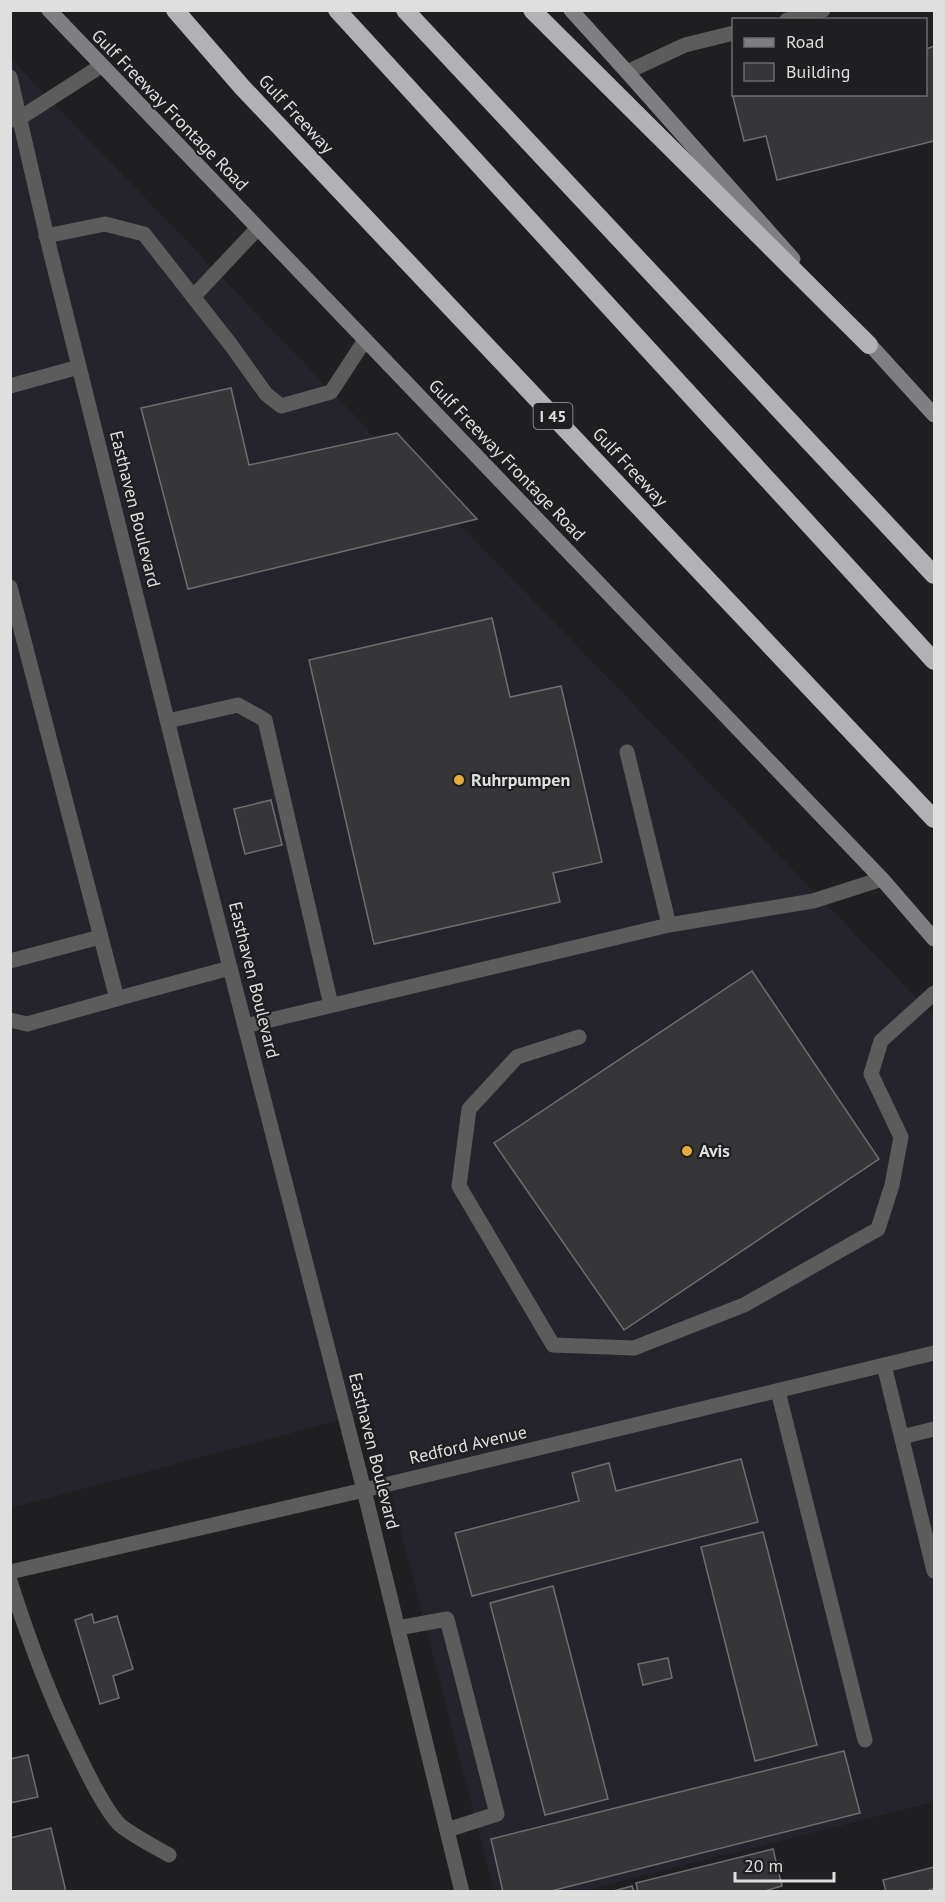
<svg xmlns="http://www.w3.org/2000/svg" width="945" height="1902" font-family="'PT Sans',sans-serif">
<rect width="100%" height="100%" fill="#1f1f21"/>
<!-- built -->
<path fill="#25242c" d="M 10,58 L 934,1016 L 934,1802 L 582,1891 L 494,1891 L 370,1412 L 11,1508 Z"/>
<!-- building -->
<path fill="#363538" stroke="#6e6e70" stroke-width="1.5" d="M 934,46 L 934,141 L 777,180 L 766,136 L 744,141 L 733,97 L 741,94 L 926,94 L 926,49 Z
M 231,388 L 249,465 L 397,433 L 477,519 L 188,589 L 141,408 Z
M 492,618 L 510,697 L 561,686 L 602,862 L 553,873 L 560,902 L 374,944 L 309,660 Z
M 271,800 L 282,845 L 245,854 L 234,809 Z
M 752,971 L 879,1159 L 624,1330 L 494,1143 Z
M 741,1459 L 758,1522 L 472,1596 L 455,1533 L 579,1501 L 572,1473 L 609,1463 L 616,1491 Z
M 763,1532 L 817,1745 L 755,1761 L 701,1547 Z
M 553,1586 L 608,1799 L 545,1815 L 490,1603 Z
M 92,1614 L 94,1623 L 117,1616 L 133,1669 L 113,1676 L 119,1698 L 100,1704 L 75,1620 Z
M 668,1658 L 672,1678 L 643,1685 L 638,1664 Z
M 844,1751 L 860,1813 L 547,1892 L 503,1892 L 491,1839 Z
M 28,1755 L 38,1797 L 10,1803 L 10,1759 Z
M 51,1828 L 66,1892 L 10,1892 L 10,1838 Z
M 773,1849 L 782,1886 L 761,1892 L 638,1892 L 636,1883 Z
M 934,1867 L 934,1888 L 925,1892 L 886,1892 L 883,1880 Z
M 632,1886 L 634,1892 L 610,1892 Z"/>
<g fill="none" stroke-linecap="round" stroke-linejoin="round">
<!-- lane -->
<path stroke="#5c5c5d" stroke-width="15" d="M 787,20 L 823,10
M 627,72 L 685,45 L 734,33
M 46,236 L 105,224 L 144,234 L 231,345 L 266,394 L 281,406 L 331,392 L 365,340
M 193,297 L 257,229
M 10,386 L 79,367
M 10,587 L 117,999
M 168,721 L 238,705 L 265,720 L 331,1005
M 627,752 L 669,925
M 10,961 L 100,937
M 10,1020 L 27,1024 L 134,994 L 230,968
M 245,1026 L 669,925 L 813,901 L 882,879
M 579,1037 L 517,1057 L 469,1109 L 459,1186 L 553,1345 L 634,1348 L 744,1305 L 878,1229 L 892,1185 L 901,1137 L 871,1074 L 881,1041 L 934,993
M 884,1365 L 934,1571
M 778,1391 L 865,1740
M 902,1437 L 934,1429
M 10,1581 C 29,1641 51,1700 79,1756 C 89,1777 103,1806 118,1823 C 126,1832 157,1848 169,1855
M 398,1628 L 447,1619 L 497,1814 L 447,1830"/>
<!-- street -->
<path stroke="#5c5c5d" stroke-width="15" d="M 10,77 L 49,246 L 187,800 L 364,1490 L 462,1892
M 12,120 L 20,118 L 101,66
M 10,1572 L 364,1490 L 934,1353"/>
<!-- secondary -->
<path stroke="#7f7f81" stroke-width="15" d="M 49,10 L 882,879 L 934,939
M 571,10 L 627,72 L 793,259
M 863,337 L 934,415"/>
<!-- highway -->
<path stroke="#b2b2b5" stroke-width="18" d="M 175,10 L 242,87 L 934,819
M 337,10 L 934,661
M 405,10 L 934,575
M 532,10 L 869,345"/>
</g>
<!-- markers -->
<g fill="#e5ad36" stroke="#1f1f21" stroke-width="2">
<circle cx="459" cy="780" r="6"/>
<circle cx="687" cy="1151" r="6"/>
</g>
<g text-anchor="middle" stroke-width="4.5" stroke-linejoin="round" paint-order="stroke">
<!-- shield labels -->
<rect fill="#1f1f21" stroke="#a5a5a7" stroke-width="1.5" x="533.5" y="403" width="39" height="26" rx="4.5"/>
<g font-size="16" font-weight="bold" fill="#dfdfe0">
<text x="553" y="422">I 45</text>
</g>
<!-- street labels -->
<g font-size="18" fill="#dfdfe0" stroke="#1f1f21">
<text transform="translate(170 110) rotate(46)" y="6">Gulf Freeway Frontage Road</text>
<text transform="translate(296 114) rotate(47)" y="6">Gulf Freeway</text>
<text transform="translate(507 460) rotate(46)" y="6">Gulf Freeway Frontage Road</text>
<text transform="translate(630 467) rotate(47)" y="6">Gulf Freeway</text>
<text transform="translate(135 509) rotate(76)" y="6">Easthaven Boulevard</text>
<text transform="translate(254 980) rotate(76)" y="6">Easthaven Boulevard</text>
<text transform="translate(468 1445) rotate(-13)" y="6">Redford Avenue</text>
<text transform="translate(374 1451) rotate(76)" y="6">Easthaven Boulevard</text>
</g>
<!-- poi labels -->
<g font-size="18" font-weight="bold" fill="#dfdfe0" stroke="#1f1f21" text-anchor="start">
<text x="471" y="786">Ruhrpumpen</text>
<text x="699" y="1157">Avis</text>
</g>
</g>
<!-- border -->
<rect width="945" height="1902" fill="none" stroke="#dfdfe0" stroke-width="24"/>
<!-- legend -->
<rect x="732" y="18" width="195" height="78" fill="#1f1f21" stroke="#6c6c6d" stroke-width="1.5"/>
<rect x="744" y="38" width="30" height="9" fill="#7f7f81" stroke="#6c6c6d" stroke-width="1.5"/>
<text x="786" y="48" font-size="18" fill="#dfdfe0">Road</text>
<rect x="744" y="63" width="30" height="18" fill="#363538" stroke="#6c6c6d" stroke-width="1.5"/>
<text x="786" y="78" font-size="18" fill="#dfdfe0">Building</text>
<!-- scale -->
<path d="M735 1872v9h99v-9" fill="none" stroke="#dfdfe0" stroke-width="3"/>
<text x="744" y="1872" font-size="18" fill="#dfdfe0" stroke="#1f1f21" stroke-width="4.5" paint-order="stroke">20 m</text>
</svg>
